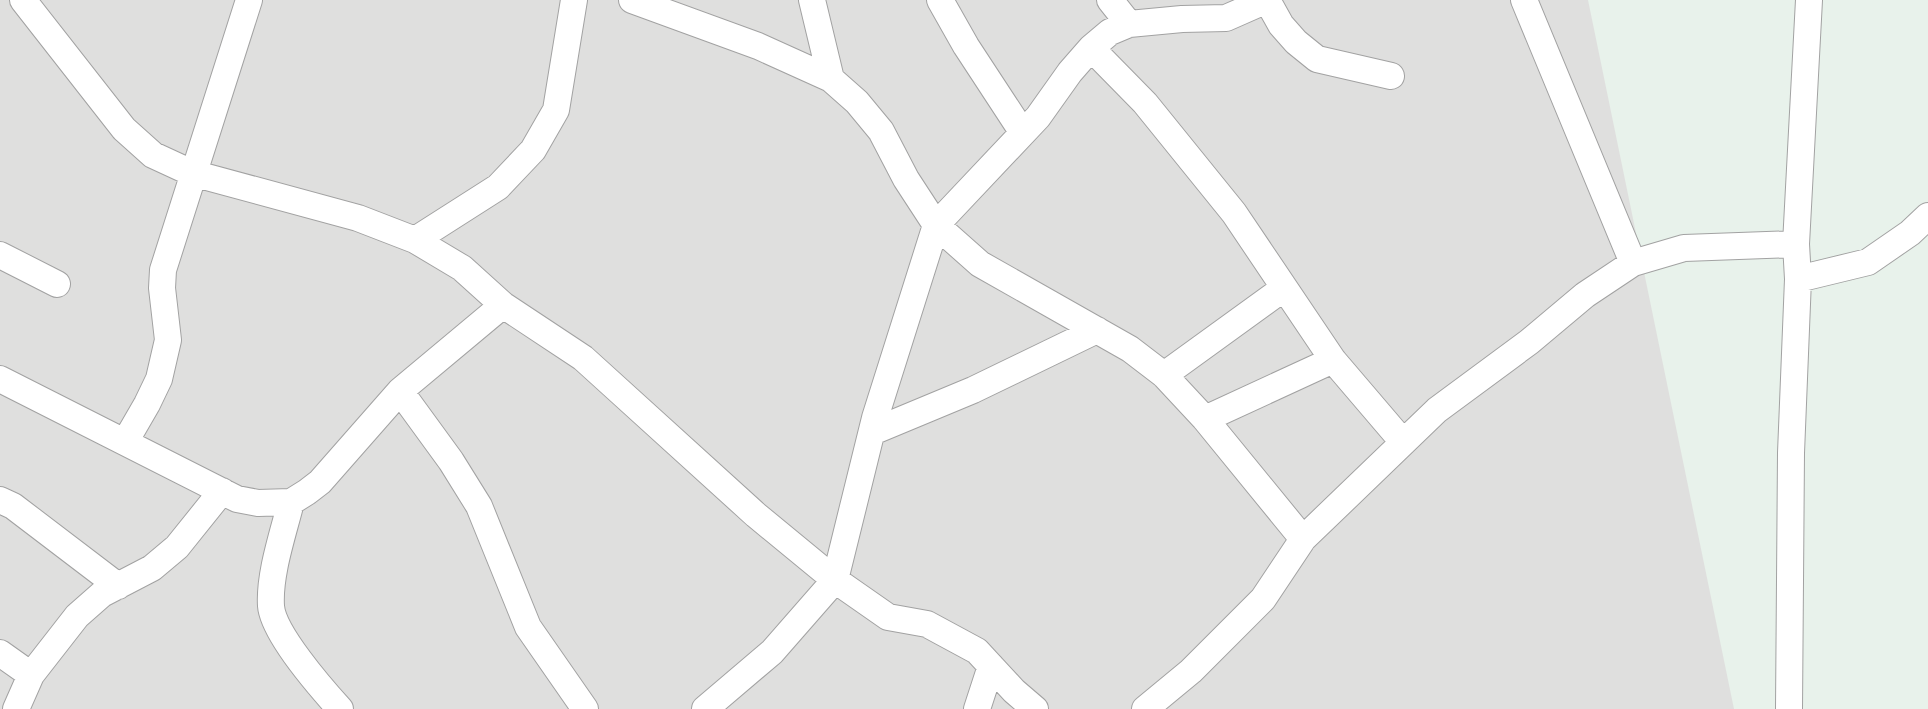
<svg xmlns="http://www.w3.org/2000/svg" width="1928" height="709" font-family="Overpass,sans-serif">
<rect width="100%" height="100%" fill="#e8f2eb"/>
<!-- residential -->
<path fill="#dfdfde" d="M 0,0 L 1588,0 L 1734,709 L 0,709 Z"/>
<g fill="none" stroke-linecap="round" stroke-linejoin="round">
<!-- minor casing -->
<g stroke="#a2a2a2" stroke-width="28">
<path id="minor" d="M 23,0 L 124,129 L 153,155 L 192,173 L 358,218 L 415,240 L 462,268 L 503,305 L 583,358 L 756,515 L 835,580 L 888,617 L 927,624 L 977,651 L 1014,691 L 1035,709
M 632,0 L 758,46 L 831,79 L 857,102 L 881,131 L 906,179 L 936,225 L 980,264 L 1130,349 L 1164,375 L 1205,419 L 1303,539
M 812,0 L 831,79
M 940,0 L 966,46 L 1023,133
M 1110,0 L 1129,24
M 1267,0 L 1281,25 L 1296,42 L 1317,59 L 1391,76
M 1524,0 L 1633,263
M 1091,48 L 1145,103 L 1234,213 L 1333,360 L 1403,442
M 415,240 L 498,187 L 533,150 L 556,110 L 574,0
M 0,255 L 57,284
M 1798,279 L 1868,262 L 1910,233 L 1928,216
M 1164,375 L 1284,288
M 0,379 L 237,499 L 258,503 L 291,502 L 307,492 L 320,482 L 400,391 L 503,305
M 400,391 L 451,461 L 479,506 L 528,627 L 585,709
M 1205,419 L 1333,360
M 872,432 L 973,390 L 1097,330
M 125,442 L 147,404 L 159,379 L 168,340 L 162,288 L 163,270 L 249,0
M 0,500 L 13,506 L 118,586
M 291,502 C 283,534 269,574 271,606 C 273,633 321,688 340,709
M 0,653 L 31,675
M 16,709 L 31,675 L 77,616 L 102,594 L 152,568 L 177,547 L 222,491
M 705,709 L 772,652 L 835,580 L 875,418 L 936,225 L 1038,117 L 1070,72 L 1091,48 L 1110,32 L 1129,24 L 1182,19 L 1226,18 L 1267,0
M 977,709 L 991,666
M 1145,709 L 1191,671 L 1263,599 L 1303,539 L 1437,410 L 1529,342 L 1585,295 L 1633,263 L 1684,248 L 1796,244
M 1789,709 L 1791,453 L 1798,279 L 1796,244 L 1809,0"/>
</g>
<!-- minor -->
<use href="#minor" stroke="#fff" stroke-width="26"/>
</g>
</svg>
